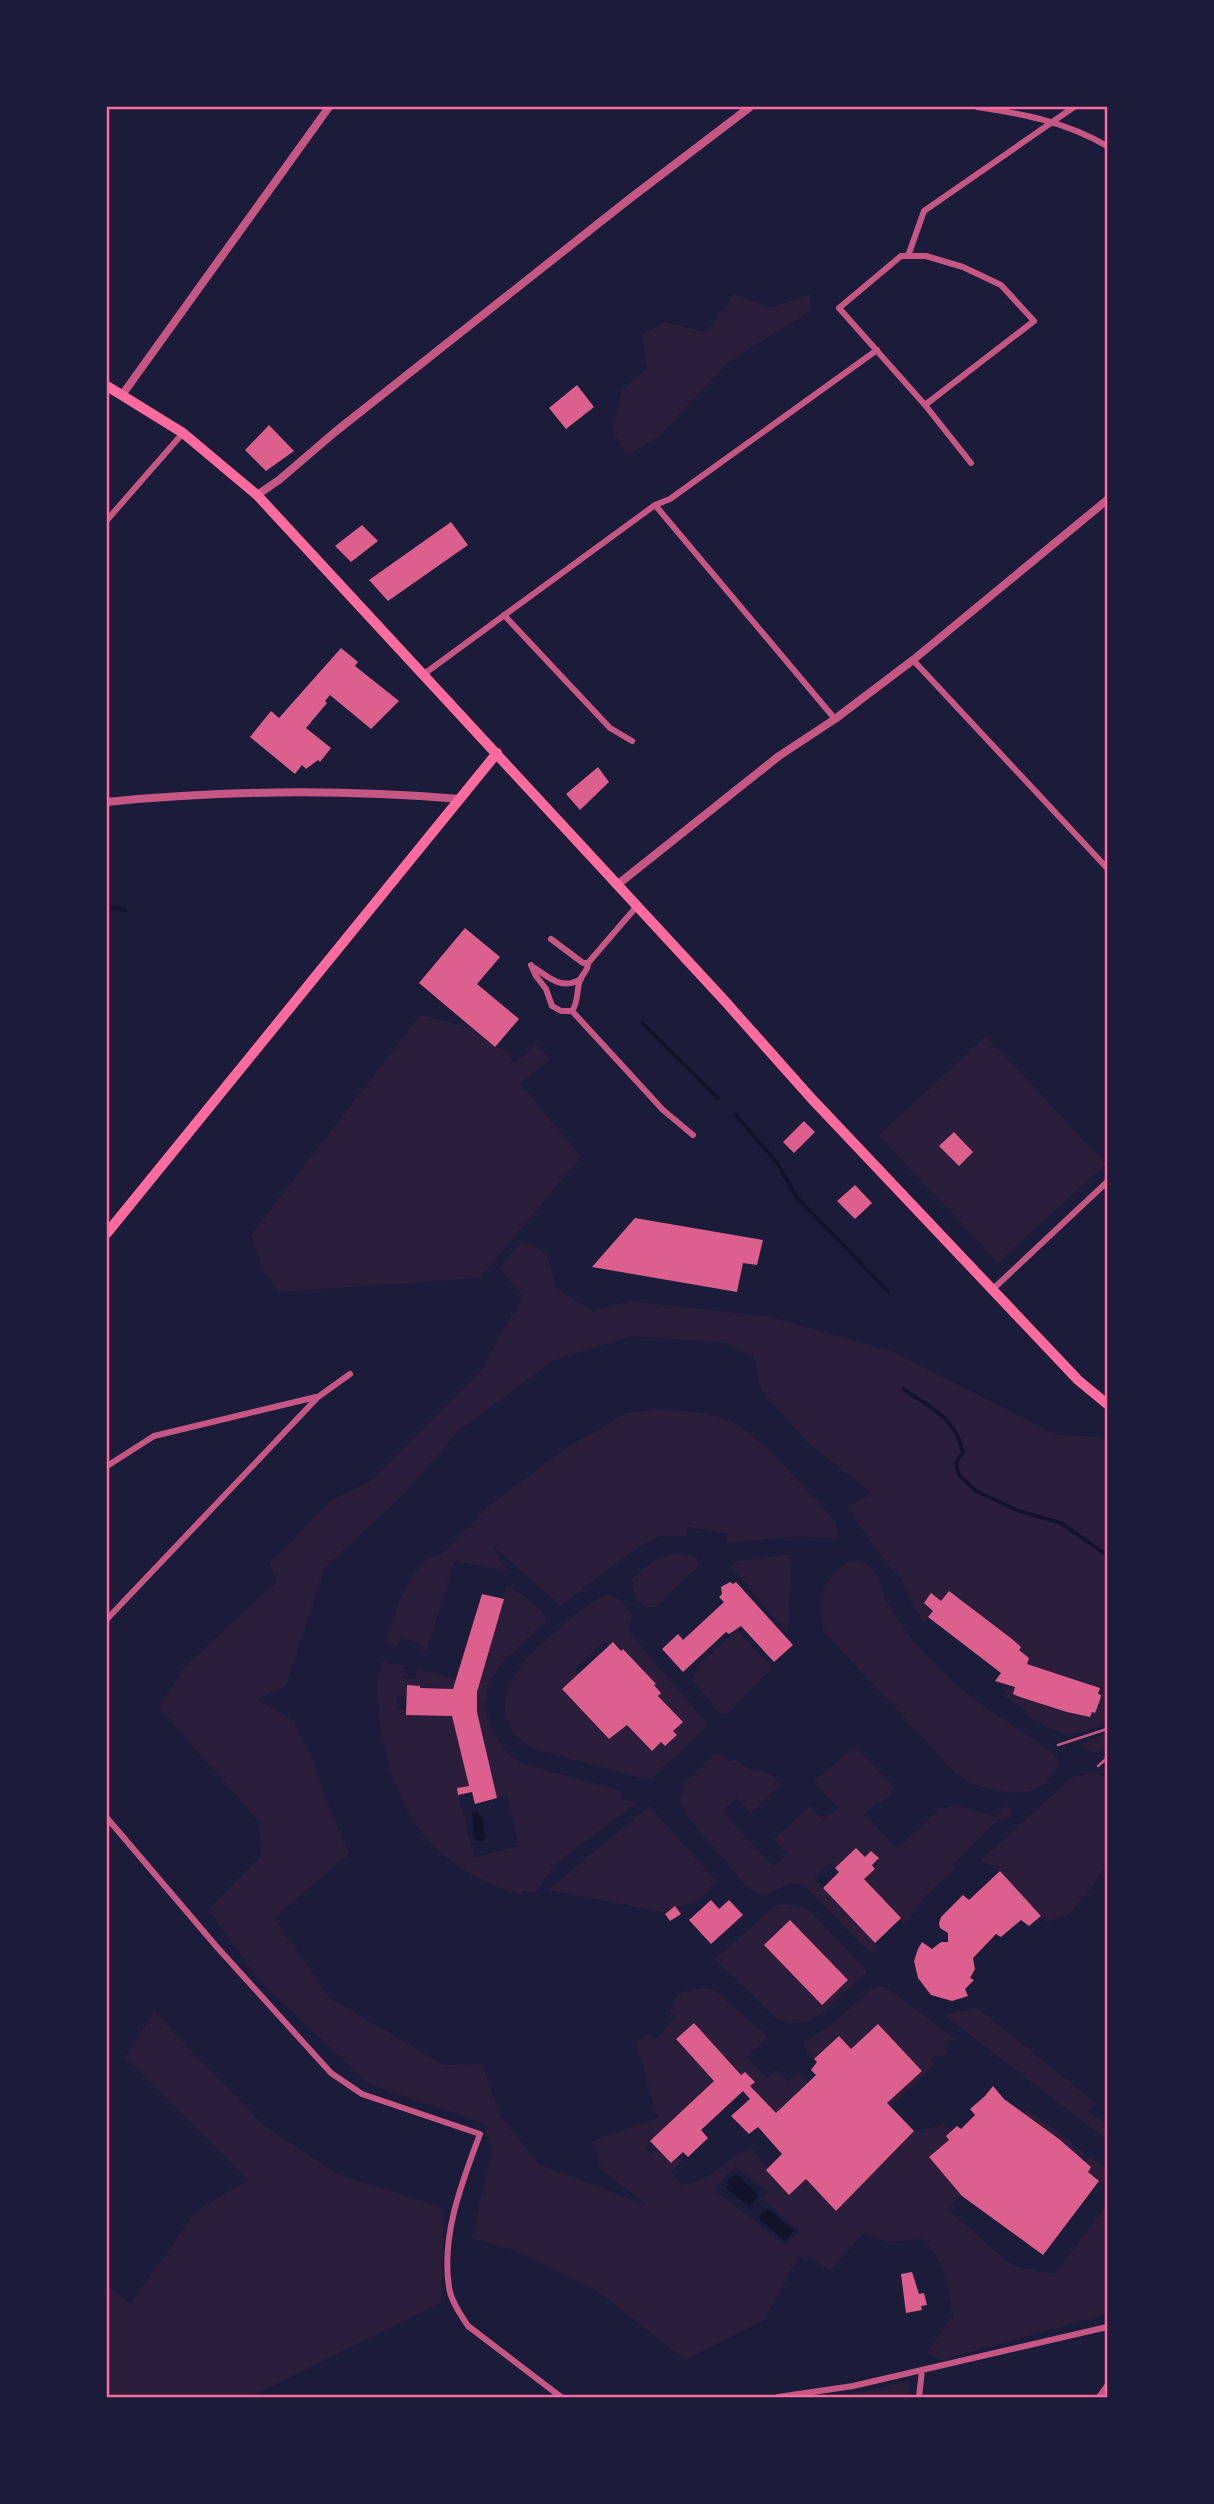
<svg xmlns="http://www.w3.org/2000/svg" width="1214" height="2504" font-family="'IBM Plex Sans',sans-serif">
<rect width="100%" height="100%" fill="#1b1b3a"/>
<!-- green -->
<path fill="#2a1e3b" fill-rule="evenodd" d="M 734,294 L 771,308 L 810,294 L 811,311 L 728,362 L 661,435 L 627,455 L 612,431 L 622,390 L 647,368 L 642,335 L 664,322 L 707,332 Z
M 420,1015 L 469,1027 L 494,1047 L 508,1051 L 514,1063 L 537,1044 L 550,1060 L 520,1083 L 581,1157 L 480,1278 L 280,1292 L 264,1272 L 251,1235 Z
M 986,1036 L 1106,1164 L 998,1263 L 879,1135 Z
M 522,1241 L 546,1252 L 556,1288 L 594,1311 L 630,1301 L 766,1316 L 892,1351 L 1054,1434 L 1099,1437 L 1107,1440 L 1107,1723 C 1063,1740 1066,1737 1025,1715 L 1027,1711 L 1003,1695 L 1010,1685 L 1067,1711 L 1090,1717 L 1098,1707 L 1101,1695 L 1090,1684 L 1083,1681 L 1027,1664 L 1012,1639 L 955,1595 L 941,1601 L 932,1594 L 924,1603 L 933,1611 L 924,1623 L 915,1610 L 897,1569 L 891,1570 L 847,1508 L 872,1493 L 809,1444 L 762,1391 L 753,1357 L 726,1343 L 632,1336 L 552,1361 L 457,1432 L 403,1495 L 324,1569 L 285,1687 L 257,1699 L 293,1720 L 315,1763 L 323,1793 L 349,1854 L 274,1918 L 330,1998 L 444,2065 L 482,2064 L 500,2116 L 539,2164 L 648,2206 L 602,2170 L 592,2141 L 658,2118 L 637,2048 L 638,2040 L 647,2035 L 656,2039 L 676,2017 L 669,2011 L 677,1996 L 685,1991 L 704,1988 L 716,1991 L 766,2035 L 766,2038 L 746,2057 L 767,2078 L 776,2070 L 788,2081 L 798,2072 L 808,2082 L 776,2113 L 750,2086 L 754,2082 L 745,2072 L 741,2075 L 693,2023 L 676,2040 L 714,2081 L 644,2147 L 651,2155 L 657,2149 L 670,2163 L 678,2157 L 682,2161 L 671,2173 L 682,2186 L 708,2177 L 736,2155 L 751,2148 L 789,2195 L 806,2179 L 836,2211 L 914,2131 L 936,2127 L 944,2123 L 952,2131 L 946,2136 L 949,2140 L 930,2157 L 962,2196 L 947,2209 L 1013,2266 L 1055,2274 L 1107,2204 L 1107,2314 L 942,2360 L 927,2353 L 953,2314 L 942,2265 L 923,2239 L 887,2242 L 864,2233 L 829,2271 L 810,2256 L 806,2261 L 799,2256 L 764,2320 L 685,2360 L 596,2290 L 520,2252 L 472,2238 L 492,2149 L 483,2123 L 368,2084 L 262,1983 L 208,1910 L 261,1856 L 259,1822 L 159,1707 L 186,1666 L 277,1581 L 270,1563 L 330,1501 L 371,1481 L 479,1373 L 523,1296 L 499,1267 ZM 735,2166 L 767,2192 L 762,2199 L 799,2231 L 786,2245 L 714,2190 Z
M 655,1409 C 678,1411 703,1411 725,1419 C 758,1430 808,1493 833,1519 L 837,1525 L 838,1538 L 793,1537 L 727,1543 L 728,1534 L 688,1527 L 686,1536 L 659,1536 L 625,1556 L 561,1606 L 492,1546 L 507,1571 L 454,1561 L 427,1650 L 420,1653 L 422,1644 L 401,1637 L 398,1647 L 386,1643 C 391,1619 413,1556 442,1554 L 486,1508 L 566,1448 L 627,1413 Z
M 676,1553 L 695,1556 L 699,1562 L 696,1569 L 655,1607 C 638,1610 632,1593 632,1578 C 646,1567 658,1556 676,1553 Z
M 791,1554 L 788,1634 L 731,1566 L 738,1561 Z
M 849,1561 C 881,1560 877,1581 888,1603 C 895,1617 905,1631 915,1643 C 935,1666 958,1687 982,1705 C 1007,1724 1035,1736 1057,1758 L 1057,1769 C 1051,1776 1045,1784 1037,1788 C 1014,1799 976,1788 957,1775 L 826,1634 C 813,1605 822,1577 849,1561 Z
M 506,1586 C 519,1591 542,1607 546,1621 L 504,1661 L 490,1680 L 485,1707 L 495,1736 L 506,1752 L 521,1763 L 622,1791 L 621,1799 L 637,1803 L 557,1863 L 535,1893 L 523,1891 L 522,1894 L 518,1894 C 451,1873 411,1836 390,1768 C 385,1749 379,1729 379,1710 C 378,1695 375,1674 383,1662 L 405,1665 L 403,1678 L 415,1679 L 417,1669 L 456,1679 L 453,1689 L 407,1685 L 406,1696 L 397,1696 L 397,1709 L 406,1710 L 406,1715 L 452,1716 L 469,1786 L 457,1788 L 474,1857 L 519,1846 L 507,1796 L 497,1798 L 477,1712 L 477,1692 Z
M 605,1595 C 621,1596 622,1604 632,1615 L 628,1627 L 630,1634 L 706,1722 L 705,1727 L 676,1757 L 664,1765 L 653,1779 L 637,1777 L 531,1748 L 513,1733 L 505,1713 L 504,1701 L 508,1687 L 527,1657 L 580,1610 ZM 605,1641 L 609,1645 L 613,1642 L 621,1651 L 624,1649 L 655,1683 L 654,1686 L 661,1693 L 658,1696 L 682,1722 L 673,1731 L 677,1735 L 665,1746 L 661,1743 L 652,1751 L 627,1725 L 609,1739 L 562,1689 L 578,1674 L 575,1669 Z
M 737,1630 L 769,1664 L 771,1669 L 726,1715 L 719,1713 L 692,1679 L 700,1667 L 698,1665 Z
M 1107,1733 L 1107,1749 L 1093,1752 L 1080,1745 Z
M 852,1748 L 855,1751 L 858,1749 L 896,1790 L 881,1804 L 878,1802 L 865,1814 L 897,1849 L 941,1808 L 955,1805 L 997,1817 L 1006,1805 L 1012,1810 L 1010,1817 L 998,1820 L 952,1865 L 954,1870 L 924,1897 L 905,1925 L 864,1879 L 875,1869 L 879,1859 L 872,1851 L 865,1857 L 835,1868 L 830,1863 L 813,1878 L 875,1943 L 879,1949 L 869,1952 L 807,1888 C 788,1877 782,1889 765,1895 L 754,1892 L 747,1887 L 684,1812 L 681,1800 L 685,1782 L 713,1754 L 722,1754 L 728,1761 L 736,1760 L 751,1771 C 765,1768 772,1776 781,1785 L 750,1813 L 737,1798 L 723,1811 L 773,1867 L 787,1854 L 774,1839 L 810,1806 L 823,1820 L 838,1808 L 814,1782 Z
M 1092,1773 L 1107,1776 L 1107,1866 L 1071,1913 L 1047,1922 L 998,1868 L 980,1861 L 1072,1777 Z
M 649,1806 L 717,1881 L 698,1901 L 662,1912 L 548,1890 Z
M 785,1904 L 807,1908 L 865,1969 L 865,1973 L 861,1978 L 820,2015 L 807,2022 L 791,2023 L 777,2019 L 715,1959 L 775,1906 Z
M 875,1986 L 886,1987 L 956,2040 L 950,2041 L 946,2045 L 947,2052 L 944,2057 L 934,2056 L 930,2059 L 934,2062 L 934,2066 L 890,2107 L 887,2103 L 922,2070 L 879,2025 L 851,2049 L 838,2036 L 814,2059 L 810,2051 L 808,2053 L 803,2042 L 829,2027 Z
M 976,2007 L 1096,2103 L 1089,2112 L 1107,2125 L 1107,2140 L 945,2016 C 954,2010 965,2012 976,2007 Z
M 154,2011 L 264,2126 L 337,2174 L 444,2208 L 441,2303 L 250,2397 L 107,2397 L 107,2285 L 130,2304 L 197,2210 L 248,2180 L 125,2058 Z
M 1028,2109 L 1085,2153 L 1080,2159 L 1059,2138 L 1024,2114 Z
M 1090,2156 L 1107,2169 L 1107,2175 L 1102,2183 L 1088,2172 L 1091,2167 L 1085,2162 Z
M 909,2381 L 908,2397 L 840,2397 Z"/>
<!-- water -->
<path fill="#12122b" d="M 477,1812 L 485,1822 L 483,1830 L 486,1837 L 484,1841 L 478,1841 L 474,1837 L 472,1813 Z
M 736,2174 L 759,2195 L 749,2207 L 726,2187 L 729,2184 L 727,2181 Z
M 769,2209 L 794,2231 L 785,2241 L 759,2219 L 763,2211 Z"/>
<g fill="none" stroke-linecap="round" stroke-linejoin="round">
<!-- stream -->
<path stroke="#12122b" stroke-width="3.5" d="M 107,906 L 125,910
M 642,1023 L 718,1098
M 735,1114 L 778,1164 L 797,1198 L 888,1291
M 903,1389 C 931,1408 955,1417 963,1452 L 956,1463 L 959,1475 L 976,1491 L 1019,1511 L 1061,1523 L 1107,1555"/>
</g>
<!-- building -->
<path fill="#dd5f8e" d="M 577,385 L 594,407 L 566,429 L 549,408 Z
M 269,425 L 294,451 L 266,471 L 245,450 Z
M 451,522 L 468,545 L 388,601 L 369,580 Z
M 362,525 L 378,541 L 351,562 L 335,546 Z
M 341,648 L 358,662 L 355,666 L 399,701 L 371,729 L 330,695 L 325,701 L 327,703 L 306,728 L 331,748 L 320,762 L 318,760 L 306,769 L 302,765 L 295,774 L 250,737 L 271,711 L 279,718 Z
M 598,767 L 609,782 L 580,810 L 566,794 Z
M 465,928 L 500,957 L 477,984 L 519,1019 L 495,1047 L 419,983 Z
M 804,1121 L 815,1132 L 794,1153 L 783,1142 Z
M 954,1132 L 973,1152 L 959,1166 L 939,1146 Z
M 855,1185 L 872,1203 L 855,1219 L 837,1201 Z
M 635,1218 L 763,1240 L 757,1265 L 743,1263 L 737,1292 L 592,1267 Z
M 730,1582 L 733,1584 L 736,1582 L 793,1645 L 774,1662 L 741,1626 L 729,1634 L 726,1632 L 683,1672 L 662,1649 L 678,1634 L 683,1640 L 724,1602 L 719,1597 L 722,1594 L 721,1587 Z
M 949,1591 L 1012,1639 L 1021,1647 L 1019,1650 L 1029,1658 L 1027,1664 L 1100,1688 L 1098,1694 L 1101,1695 L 1100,1700 L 1095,1713 L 1092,1712 L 1090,1717 L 1067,1712 L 1020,1697 L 1013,1694 L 1015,1687 L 995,1681 L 1001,1673 L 928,1617 L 933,1611 L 924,1603 L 931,1593 L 941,1601 Z
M 482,1594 L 504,1599 L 477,1692 L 477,1712 L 497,1798 L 475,1804 L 472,1792 L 458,1795 L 457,1788 L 469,1786 L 452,1716 L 406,1715 L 407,1685 L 420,1686 L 420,1688 L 453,1689 Z
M 613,1642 L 621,1651 L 623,1649 L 656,1684 L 654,1685 L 661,1693 L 658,1696 L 683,1722 L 673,1731 L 677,1735 L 665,1746 L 661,1742 L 652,1751 L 627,1725 L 609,1739 L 562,1689 Z
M 856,1848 L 865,1857 L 871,1851 L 879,1858 L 872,1865 L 875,1869 L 864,1879 L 901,1918 L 875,1943 L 823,1888 L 839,1872 L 835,1868 Z
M 1000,1871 L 1041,1916 L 1029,1926 L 1021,1920 L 1001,1937 L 996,1934 L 973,1958 L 975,1969 L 970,1978 L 974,1980 L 965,1989 L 968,1996 L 952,2001 L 931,1995 L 918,1978 L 914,1961 L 918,1949 L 922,1942 L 932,1949 L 941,1942 L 948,1942 L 948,1933 L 940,1928 L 939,1923 L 941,1917 L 963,1895 L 969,1900 Z
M 711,1900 L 719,1909 L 729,1900 L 743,1915 L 711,1944 L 689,1920 Z
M 675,1906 L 681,1914 L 670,1921 L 665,1914 Z
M 790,1920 L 848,1980 L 822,2005 L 764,1945 Z
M 694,2023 L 741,2075 L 745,2072 L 755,2082 L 750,2086 L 776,2113 L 816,2075 L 811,2070 L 817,2062 L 814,2059 L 839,2036 L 851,2049 L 878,2024 L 922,2071 L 887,2103 L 914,2131 L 836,2211 L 806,2179 L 789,2195 L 766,2170 L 782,2154 L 758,2127 L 749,2134 L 731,2116 L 750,2099 L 743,2091 L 701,2130 L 708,2138 L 688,2157 L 683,2152 L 671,2163 L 650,2141 L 714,2081 L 676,2039 Z
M 993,2086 L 1004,2099 L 1059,2139 L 1091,2167 L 1088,2172 L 1099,2181 L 1043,2255 L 962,2196 L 929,2157 L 949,2140 L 946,2136 L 957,2126 L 961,2129 L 975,2115 L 970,2109 L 985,2096 Z
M 912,2272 L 919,2294 L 924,2293 L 927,2305 L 921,2306 L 922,2310 L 906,2313 L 901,2274 Z"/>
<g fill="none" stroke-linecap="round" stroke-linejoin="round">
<!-- service -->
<path stroke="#c65784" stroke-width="2.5" d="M 1058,1745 L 1107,1729
M 1098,1766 L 1107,1758"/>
<!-- minor -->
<path stroke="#c65784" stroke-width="6" d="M 977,107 C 1024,114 1066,122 1107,146
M 908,256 L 924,211 L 1074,107
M 925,405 L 1034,321 L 1001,285 L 963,267 L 926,256 L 901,256 L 839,308 L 925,405 L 971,463
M 655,505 L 835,719
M 107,520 L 183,433
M 504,615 L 610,728 L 632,741
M 913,660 L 1107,868
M 424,674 L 655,505 L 670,499 L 877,350
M 551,939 L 583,963 L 588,963
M 531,965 L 536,976 L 546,989 L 552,1006 L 561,1011 L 572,1011
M 533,967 C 549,977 561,991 581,979
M 572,1011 L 663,1110 L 693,1135
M 572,1011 C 579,1001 576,991 580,980 C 583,973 588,971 588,963 L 637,906
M 993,1289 L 1107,1182
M 107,1466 L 154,1436 L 316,1397
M 107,1619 L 318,1397 L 350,1374
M 107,1818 L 216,1946 L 331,2073 L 362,2094 L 480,2134 C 462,2182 441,2235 449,2287 C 451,2301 461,2315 468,2326 L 561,2397
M 778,2397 L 853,2386 L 1107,2327
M 919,2397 L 922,2370
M 1099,2397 L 1107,2386"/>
<!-- tertiary -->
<path stroke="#c65784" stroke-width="8" d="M 122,395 L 329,107
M 257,495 L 279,480 L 335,432 L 628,200 L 750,107
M 107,802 C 227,790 340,789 460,799
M 617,885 L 779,756 L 835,719 L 913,660 L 1107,500"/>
<!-- primary -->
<path stroke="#ff6b9d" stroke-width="10" d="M 107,386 L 183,433 L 257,495 L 723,999 L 811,1098 L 1078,1380 L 1107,1404
M 107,1233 L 497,753"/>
</g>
<!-- border -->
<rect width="1214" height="2504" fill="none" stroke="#1b1b3a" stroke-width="217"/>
<rect x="108" y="108" width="998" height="2288" fill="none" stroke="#ff6b9d" stroke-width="2.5"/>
</svg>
